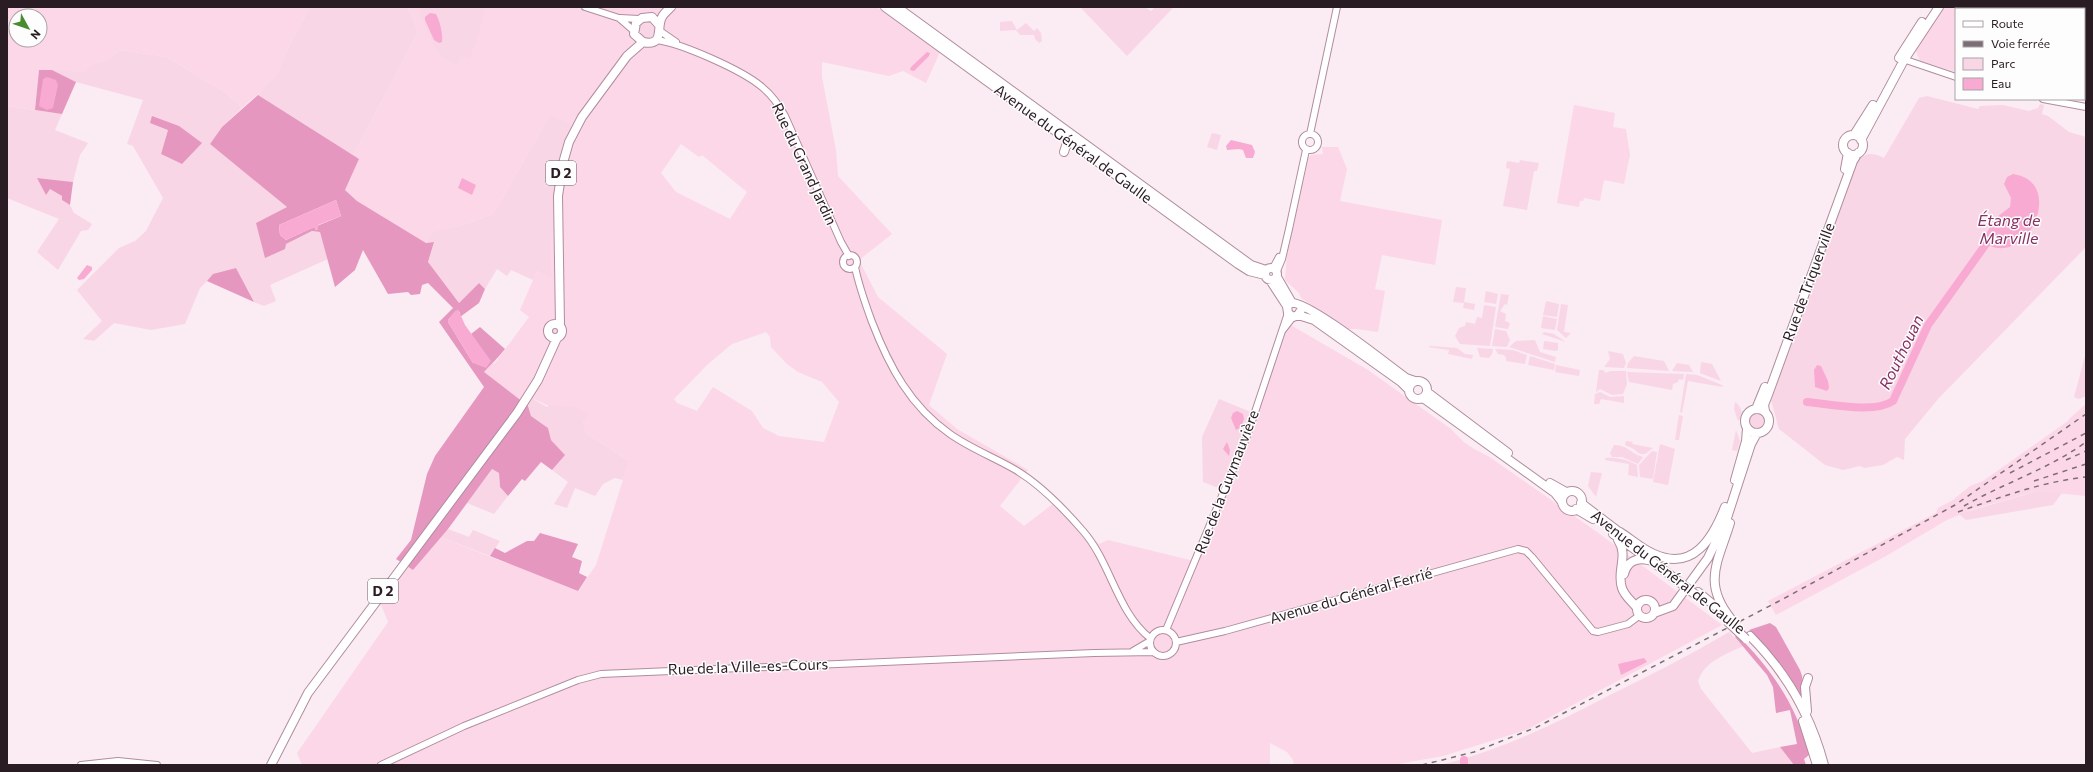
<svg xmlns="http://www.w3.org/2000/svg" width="2093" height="772" font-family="Commissioner,sans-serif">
<rect width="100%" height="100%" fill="#fbebf2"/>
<!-- built -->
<path fill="#fcd7e8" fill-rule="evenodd" d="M 7,7 L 310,7 L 288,48 L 277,74 L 263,90 L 242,108 L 226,93 L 167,57 L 120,50 L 107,60 L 91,67 L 85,73 L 39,70 L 35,110 L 7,106 ZM 16,16 L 40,16 L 40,40 L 16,40 Z
M 408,7 L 877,7 L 940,52 L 926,83 L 903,71 L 889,76 L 822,62 L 822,77 L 836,150 L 838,176 L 892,234 L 859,260 L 878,297 L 947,354 L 929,405 L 957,429 L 1028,470 L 1000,506 L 1024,526 L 1058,500 L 1082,524 L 1099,544 L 1108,540 L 1194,561 L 1252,413 L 1282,320 L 1368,370 L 1389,385 L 1451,429 L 1464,442 L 1474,449 L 1488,456 L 1597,532 L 1722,625 L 1526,730 L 1443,756 L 1393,765 L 1294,765 L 1293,760 L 1287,752 L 1270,743 L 1270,765 L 302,765 L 297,753 L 388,622 L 380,602 L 408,567 L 413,570 L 440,537 L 578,591 L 596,565 L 629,461 L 586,433 L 583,422 L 534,399 L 528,406 L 483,372 L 491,364 L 495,363 L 529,317 L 520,310 L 537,271 L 551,277 L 551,234 L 558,167 L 563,149 L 550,115 L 493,214 L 463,225 L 436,231 L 426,243 L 357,201 L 345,190 L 359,159 L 353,156 L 418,32 ZM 681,144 L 699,157 L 702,155 L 747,192 L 730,219 L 676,192 L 661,173 ZM 766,332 L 770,337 L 771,347 L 787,364 L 798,372 L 822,382 L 839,402 L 824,442 L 779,436 L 763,428 L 752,411 L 713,387 L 697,411 L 677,403 L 674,399 L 708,364 L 732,344 Z
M 1945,7 L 1998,7 L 1997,9 L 1956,9 L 1956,72 L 1920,61 L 1916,51 L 1922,39 Z
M 1574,105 L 1615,113 L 1613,127 L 1626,129 L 1630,155 L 1624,184 L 1604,180 L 1600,201 L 1584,198 L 1583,201 L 1580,201 L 1579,207 L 1557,203 Z
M 1322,147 L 1338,147 L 1347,169 L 1340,201 L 1442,220 L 1435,265 L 1382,255 L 1375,289 L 1385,291 L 1378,332 L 1357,329 L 1346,329 L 1301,298 L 1299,293 L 1285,280 L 1287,255 L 1308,158 L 1311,155 L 1323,154 Z
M 2086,404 L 2086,496 L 2037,491 L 1973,509 L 1947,520 L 1886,556 L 1776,615 L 1768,601 L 1936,513 L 1938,508 L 1953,500 L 1970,486 L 1983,481 L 2068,421 L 2070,418 Z"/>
<!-- green -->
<path fill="#f9d6e6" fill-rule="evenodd" d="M 310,7 L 408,7 L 418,32 L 353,156 L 258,95 L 277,74 L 288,48 Z
M 419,7 L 485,7 L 479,34 L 470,58 L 461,56 L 457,65 L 441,57 L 436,49 L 423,22 Z
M 1080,7 L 1145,7 L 1151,11 L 1155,7 L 1172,7 L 1172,9 L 1127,56 Z
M 1998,7 L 2086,7 L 2086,78 L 2084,77 L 2084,9 L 1997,9 Z
M 647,19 L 657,26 L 654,38 L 647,41 L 636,33 L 636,28 Z
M 1012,21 L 1017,30 L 1026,23 L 1034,31 L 1037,28 L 1041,33 L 1042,41 L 1039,43 L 1035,39 L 1034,35 L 1020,35 L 1016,30 L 1000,31 L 1000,22 Z
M 120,50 L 167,57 L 226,93 L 242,108 L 222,127 L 210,144 L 287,207 L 256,223 L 286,244 L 312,231 L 321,232 L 328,259 L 270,285 L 276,301 L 264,306 L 254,302 L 236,268 L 213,275 L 200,288 L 185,324 L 151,330 L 114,323 L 94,341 L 83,339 L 102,321 L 77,290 L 119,248 L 135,241 L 146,231 L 163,198 L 133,146 L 127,144 L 143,100 L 76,82 L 52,70 L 85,72 L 91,66 L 107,60 ZM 168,130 L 182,164 L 161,154 Z
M 1927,96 L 1978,109 L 1980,106 L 2003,105 L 2029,111 L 2038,108 L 2040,104 L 2044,105 L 2042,114 L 2048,116 L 2069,132 L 2086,137 L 2086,247 L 1938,399 L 1905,439 L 1904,460 L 1897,457 L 1883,465 L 1864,468 L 1860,466 L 1843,470 L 1825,465 L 1779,429 L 1771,400 L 1858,160 C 1867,152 1874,153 1884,158 L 1919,98 Z
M 7,106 L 62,114 L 55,130 L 88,143 L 80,155 L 73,182 L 38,178 L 46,194 L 50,189 L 62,196 L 62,200 L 70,205 L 74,213 L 92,224 L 88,230 L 81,231 L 58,270 L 37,252 L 59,219 L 7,198 Z
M 550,115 L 571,125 C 557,166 555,189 556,232 L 551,234 L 551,278 L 537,271 L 533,280 L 511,270 L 507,276 L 497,269 L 485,289 L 479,283 L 459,303 L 431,267 L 428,262 L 434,242 L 426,243 L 435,231 L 463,225 L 493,214 Z
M 1212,133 L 1221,135 L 1217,150 L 1207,147 Z
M 1520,160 L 1539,163 L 1537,171 L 1534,171 L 1527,210 L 1503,206 L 1510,169 L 1506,168 L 1507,161 L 1519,163 Z
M 1456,287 L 1466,288 L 1464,302 L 1475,304 L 1474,310 L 1463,308 L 1464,303 L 1453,302 Z
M 1486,291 L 1498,294 L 1496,304 L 1484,302 Z
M 1501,294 L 1509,295 L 1507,305 L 1505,304 L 1500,311 L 1506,314 L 1505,321 L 1510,323 L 1508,329 L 1495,327 Z
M 1546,301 L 1559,304 L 1557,317 L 1543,315 Z
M 1561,304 L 1568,305 L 1564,332 L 1571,333 L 1566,338 L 1557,330 Z
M 1484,305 L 1496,307 L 1490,346 L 1460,344 L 1455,336 L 1459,328 L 1465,326 L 1466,322 L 1475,324 L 1477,317 L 1482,318 Z
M 1543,316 L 1557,319 L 1555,330 L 1541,328 Z
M 1495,329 L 1506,331 L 1510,340 L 1507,347 L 1492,346 Z
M 1544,332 L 1554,334 L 1566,342 L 1542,334 Z
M 1535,340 L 1540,352 L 1556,357 L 1555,362 L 1509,347 L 1516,341 Z
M 1544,341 L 1558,343 L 1558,350 L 1556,351 L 1543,349 Z
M 1430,346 L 1457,348 L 1465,354 L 1473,355 L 1472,359 L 1448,354 L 1449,350 L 1428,347 Z
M 1477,348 L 1493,349 L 1492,354 L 1489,358 L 1480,357 Z
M 1495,349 L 1513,350 L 1527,355 L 1525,364 L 1506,361 L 1506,358 L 1504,355 L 1498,354 Z
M 1608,351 L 1623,354 L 1626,363 L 1624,368 L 1604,367 L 1610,359 Z
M 1530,356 L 1555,364 L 1554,370 L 1528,365 Z
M 1634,356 L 1664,361 L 1669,371 L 1627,368 L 1628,363 Z
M 2085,356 L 2086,396 L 2079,399 L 2074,397 Z
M 1701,362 L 1712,364 L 1721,381 L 1700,373 Z
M 1677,363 L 1689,365 L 1693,372 L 1672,371 Z
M 1556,365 L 1580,370 L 1579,376 L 1555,372 Z
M 1599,370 L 1603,370 L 1606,373 L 1610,371 L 1626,371 L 1627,384 L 1623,394 L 1612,395 L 1600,389 L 1596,392 Z
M 1627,372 L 1684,374 L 1683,380 L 1679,379 L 1678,382 L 1673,384 L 1672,390 L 1629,382 Z
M 1686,374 L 1697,375 L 1722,385 L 1723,387 L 1688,381 L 1682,413 L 1680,412 Z
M 1600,392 L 1610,397 L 1624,396 L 1624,403 L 1601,399 L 1599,404 L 1594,404 L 1595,394 Z
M 533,399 L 547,407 L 549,405 L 577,407 L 588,415 L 583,422 L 586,433 L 629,461 L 623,480 L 615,478 L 603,484 L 595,496 L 575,488 L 567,508 L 554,504 L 568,482 L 552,470 L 564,454 L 551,440 L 548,428 L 531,416 L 528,406 Z
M 1219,399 L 1251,412 L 1221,489 L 1203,482 L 1202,437 Z
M 1735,402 C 1741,406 1745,415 1738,421 L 1734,409 Z
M1747 421a9 9 0 1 1 18 0a9 9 0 1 1-18 0Z
M 1679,415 L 1683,416 L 1679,440 L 1675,440 Z
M 1736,430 L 1740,441 L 1737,451 L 1732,450 Z
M 1626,441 L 1633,442 L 1632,444 L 1653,448 L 1645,454 L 1640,454 L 1632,448 L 1625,445 Z
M 1660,444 L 1675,449 L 1668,485 L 1653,482 Z
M 1614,445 C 1628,445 1631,454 1643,457 L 1638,464 L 1622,457 L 1612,457 L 1610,453 Z
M 1652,451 L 1657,452 L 1653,479 L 1640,477 L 1639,465 Z
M 1606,458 C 1616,457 1628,460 1637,465 L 1638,477 L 1628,475 L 1629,464 L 1605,460 Z
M 492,469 L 499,473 L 500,487 L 508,496 L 494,514 L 467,503 Z
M 1591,472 L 1602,473 L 1596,497 L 1588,486 Z
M 2037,491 L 2062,493 L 2053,505 L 1966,520 L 1959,514 Z
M 448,529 L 469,537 L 473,530 L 500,541 L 490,556 L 440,537 Z
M 1729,632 L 1743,646 C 1725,655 1705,661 1698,681 L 1701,689 L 1752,753 L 1780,747 L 1794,765 L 1440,765 C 1500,751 1554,724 1608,696 C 1649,676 1690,655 1729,632 Z"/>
<!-- forest -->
<path fill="#e597bf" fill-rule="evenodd" d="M 39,70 L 52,70 L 76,82 L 62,114 L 35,110 Z
M 258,95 L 359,159 L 345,190 L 357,201 L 426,243 L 434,242 L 428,262 L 459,303 L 479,283 L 485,289 L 479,303 L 460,317 L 460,312 L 456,311 L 448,320 L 448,322 L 473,363 L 476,341 L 471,334 L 480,327 L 505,349 C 498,358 491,364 484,372 L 528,406 L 531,416 L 548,428 L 551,440 L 565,455 L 552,470 L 541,462 L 525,481 L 522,479 L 508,496 L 500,487 L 499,473 L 492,469 L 448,529 L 413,570 L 396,559 L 411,540 L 427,474 L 435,456 L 484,387 L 439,322 L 453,308 L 428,283 L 422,285 L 420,294 L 411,295 L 408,292 L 388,294 L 363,250 L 355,270 L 335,287 L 320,232 L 312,231 L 286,244 L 285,249 L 265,258 L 256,223 L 287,207 L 210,144 L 222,127 ZM 336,200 L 341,216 L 317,226 L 318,229 L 316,230 L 314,227 L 286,240 L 280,235 L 279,225 Z
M 152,116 L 179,126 L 202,143 L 182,164 L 161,154 L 168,130 L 150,123 Z
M 37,178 L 73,182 L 70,205 L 62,200 L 62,196 L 50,189 L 46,195 Z
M 236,268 L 254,302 L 207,281 L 213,274 Z
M 540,533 L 578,544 L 572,557 L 582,561 L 579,573 L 587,577 L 578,591 L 490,556 L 495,548 L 505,553 L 527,541 L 534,541 Z
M 1770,623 L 1776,627 L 1800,670 L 1802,676 L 1804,698 L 1802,700 L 1757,639 L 1749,630 Z
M 1737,635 C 1772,669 1798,708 1809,755 L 1804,759 L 1806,765 L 1794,765 L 1780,747 L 1797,744 L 1790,710 L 1776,713 L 1773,687 L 1767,675 L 1735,637 Z"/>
<!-- water -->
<path fill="#f9aad2" d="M 430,13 L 436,14 C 440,22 443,33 442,42 L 439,43 L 434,40 L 425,20 L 425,17 Z
M 927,52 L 930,53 L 929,56 L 914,71 L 910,70 L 911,67 Z
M 47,77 L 56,80 L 58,85 L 53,108 L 47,110 L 39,106 L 43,79 Z
M 1231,140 L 1252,145 L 1255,152 L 1253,158 L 1246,158 L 1243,150 L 1239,149 L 1227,150 L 1226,146 Z
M 2013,174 C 2066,181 2029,268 1986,244 L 1983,238 L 1997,217 L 2010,207 L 2011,198 L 2004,184 L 2007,177 Z
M 462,178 L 476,185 L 472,195 L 458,188 Z
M 336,200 L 341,216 L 318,225 L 318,229 L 316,230 L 314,227 L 286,240 L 280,235 L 279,225 Z
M 87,265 L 92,267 L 92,270 L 84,279 L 79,280 L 77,278 Z
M 458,309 L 465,325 L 491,361 L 486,368 L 473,363 L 448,322 L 448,320 Z
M 1817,365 L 1821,366 L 1828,381 L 1829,388 L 1827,391 L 1815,387 L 1814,370 Z
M 1237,411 L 1243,414 L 1244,419 L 1241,427 L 1236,430 L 1231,418 L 1233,413 Z
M 1227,442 L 1230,450 L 1229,456 L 1223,449 Z
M 1644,658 L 1647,662 L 1621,675 L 1618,664 Z"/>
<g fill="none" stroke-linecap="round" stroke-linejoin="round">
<!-- river -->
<path stroke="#f9aad2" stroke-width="8" d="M 1807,402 C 1830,404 1874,414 1893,401 L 1928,325 L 1986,244
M 1464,760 L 1464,765"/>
<!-- minor casing -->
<g stroke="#b08d9e" stroke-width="8">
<path id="minor" d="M 585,7 L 619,18 L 634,31
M 620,18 L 639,19
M 660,31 L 676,42
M 656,40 C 681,43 742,70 762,87 C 772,95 779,105 785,116 L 841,242 L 849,256
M 1900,58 L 1956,77
M 2043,99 L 2086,107
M1302 142a8 8 0 1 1 16 0a8 8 0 1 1-16 0Z
M 1310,134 L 1337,7
M843 262a7 7 0 1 1 14 0a7 7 0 1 1-14 0Z
M 855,267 C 859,286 865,303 872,322 C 889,366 910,406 950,434 C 970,448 993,457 1014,469 C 1040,484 1064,509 1083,531 C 1111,563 1117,612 1150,638
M 1273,268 L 1279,257
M 1277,271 L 1282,259 L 1289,229 L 1306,150
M 1282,331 L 1293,317
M 1166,630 L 1247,436 L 1288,313
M1150 643a13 13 0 1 1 26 0a13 13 0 1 1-26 0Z
M 1176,642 L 1225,631 L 1518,549 L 1526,551 L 1532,557 L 1593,631 L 1598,632 L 1628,624 L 1640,615
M 1133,651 L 1150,641
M 81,765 L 118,761 L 157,765
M 381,765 L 464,726 L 578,680 L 601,674 L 1094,653 L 1154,652"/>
</g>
<!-- major casing -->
<g stroke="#b08d9e" stroke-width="10">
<path id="major" d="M 885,7 L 1238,264 L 1249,271 L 1265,275
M 897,7 L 1251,265 L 1266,270
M 659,25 L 652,17 L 642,18 L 636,23 L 634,34 L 643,42 C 665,47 656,27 662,17 C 664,13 668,10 671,7
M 1899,58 L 1922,22
M 1854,135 L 1873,105
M1843 145a10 10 0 1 1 20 0a10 10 0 1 1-20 0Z
M 1861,140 L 1904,60 L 1939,7
M 1064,152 L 1067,143 L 1074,142
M 1845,169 L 1848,153
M1265 274a6 6 0 1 1 12 0a6 6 0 1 1-12 0Z
M 1277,277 L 1292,303
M 1270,280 L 1287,306
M 1287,306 L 1291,303 C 1307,300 1388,365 1406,378 L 1415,381
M 1287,306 L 1288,313 L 1293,317 L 1298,315 L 1301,310
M 1298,315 L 1314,320 L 1401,382 L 1409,390
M548 331a7 7 0 1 1 14 0a7 7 0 1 1-14 0Z
M 560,325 L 558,196 L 563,163 L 569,142 L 582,117 L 627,56 L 643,42
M1409 390a9 9 0 1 1 18 0a9 9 0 1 1-18 0Z
M 1427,392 L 1508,453
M 1423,398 L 1555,493 L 1562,502
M1745 421a12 12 0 1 1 24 0a12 12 0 1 1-24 0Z
M 1756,409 L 1765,387
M 1765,411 L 1764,405 L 1769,392 L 1853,161 L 1858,153
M 1735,480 L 1746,441 L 1747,429
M 1550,483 L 1566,492
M1562 501a10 10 0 1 1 20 0a10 10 0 1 1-20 0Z
M 1581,503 L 1623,535
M 1576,509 L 1593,519
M 1730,523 C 1718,562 1702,583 1731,619
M 1620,532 C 1631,539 1642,549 1654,554 C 1693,572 1713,538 1725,507
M 1613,534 L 1661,568
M 1618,540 C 1629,556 1616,571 1622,588 C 1625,597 1632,601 1637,608
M 1624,574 C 1627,562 1636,557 1648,560
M 1698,592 L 1721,611
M1637 609a9 9 0 1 1 18 0a9 9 0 1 1-18 0Z
M 1654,613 L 1673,606 L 1708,558 L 1726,521 L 1751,444 L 1757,433
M 1750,636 C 1786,672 1811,716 1824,765
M 1807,711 L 1805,687 L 1808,678
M 1803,721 L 1817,765
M 271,765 L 308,693 L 517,413 L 538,380 L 557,338"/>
</g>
<!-- minor -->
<use href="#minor" stroke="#fff" stroke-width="6"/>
<!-- major -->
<use href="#major" stroke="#fff" stroke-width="8"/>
<!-- rail -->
<path stroke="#7d6e75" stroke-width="1.5" stroke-dasharray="5 5" stroke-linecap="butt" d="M 2066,460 L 2086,451
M 2010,473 L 2086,433
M 2034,481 L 2086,464
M 1964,506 C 2004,483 2049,469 2086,442
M 1958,512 C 2001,497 2041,482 2086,477
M 1422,765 L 1474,752 L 1537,727 L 1783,599 L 1955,505 L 2086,414"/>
<!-- major-bridge casing -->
<g stroke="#b08d9e" stroke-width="10" stroke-linecap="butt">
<path id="major-bridge" d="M 1661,568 L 1696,595
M 1727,621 L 1746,639"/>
</g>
<!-- major-bridge -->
<use href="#major-bridge" stroke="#fff" stroke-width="8"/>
</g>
<g text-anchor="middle" stroke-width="3" stroke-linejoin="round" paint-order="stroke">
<!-- shield labels -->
<g fill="#fdfdfd" stroke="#696064" stroke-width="1">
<rect x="546" y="161" width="30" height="24" rx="3"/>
<rect x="368" y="579" width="30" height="24" rx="3"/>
</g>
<g font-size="14" font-weight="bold" fill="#2a1c23">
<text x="561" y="178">D 2</text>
<text x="383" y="596">D 2</text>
</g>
<!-- street labels -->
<g font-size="15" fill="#2a1c23" stroke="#fdfdfd">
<text transform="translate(1073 144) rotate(36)" y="5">Avenue du Général de Gaulle</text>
<text transform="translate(804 164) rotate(65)" y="5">Rue du Grand Jardin</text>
<text transform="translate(1809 282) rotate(-70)" y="5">Rue de Triquerville</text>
<text transform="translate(1227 482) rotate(-69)" y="5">Rue de la Guymauvière</text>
<text transform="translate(1668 572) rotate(38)" y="5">Avenue du Général de Gaulle</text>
<text transform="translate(1351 596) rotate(-16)" y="5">Avenue du Général Ferrié</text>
<text transform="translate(748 667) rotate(-2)" y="5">Rue de la Ville-es-Cours</text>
</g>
<!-- water labels -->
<g font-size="16" font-style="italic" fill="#893064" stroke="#fdfdfd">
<text x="2009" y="226">Étang de<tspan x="2009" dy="18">Marville</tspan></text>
<text transform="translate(1901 352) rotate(-64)" y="6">Routhouan</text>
</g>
</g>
<!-- border -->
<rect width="2093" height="772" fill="none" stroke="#2a1c23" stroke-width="16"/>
<!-- legend -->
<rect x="1955" y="8" width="130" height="92" fill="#fdfdfd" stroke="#a9a3a6"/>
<rect x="1963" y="21" width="20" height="6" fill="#ffffff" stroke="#a9a3a6"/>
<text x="1991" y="28" font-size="12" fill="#2a1c23">Route</text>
<rect x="1963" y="41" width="20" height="6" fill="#7d6e75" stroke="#a9a3a6"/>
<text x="1991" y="48" font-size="12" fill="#2a1c23">Voie ferrée</text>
<rect x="1963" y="58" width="20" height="12" fill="#f9d6e6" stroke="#a9a3a6"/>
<text x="1991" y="68" font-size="12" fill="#2a1c23">Parc</text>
<rect x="1963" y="78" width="20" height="12" fill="#f9aad2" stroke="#a9a3a6"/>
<text x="1991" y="88" font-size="12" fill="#2a1c23">Eau</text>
<!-- north arrow -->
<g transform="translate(28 28) rotate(130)"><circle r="19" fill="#fdfdfd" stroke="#a9a3a6"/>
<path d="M0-3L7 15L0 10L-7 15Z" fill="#498c2f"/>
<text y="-6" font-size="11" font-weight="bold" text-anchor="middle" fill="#2a1c23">N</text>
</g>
</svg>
